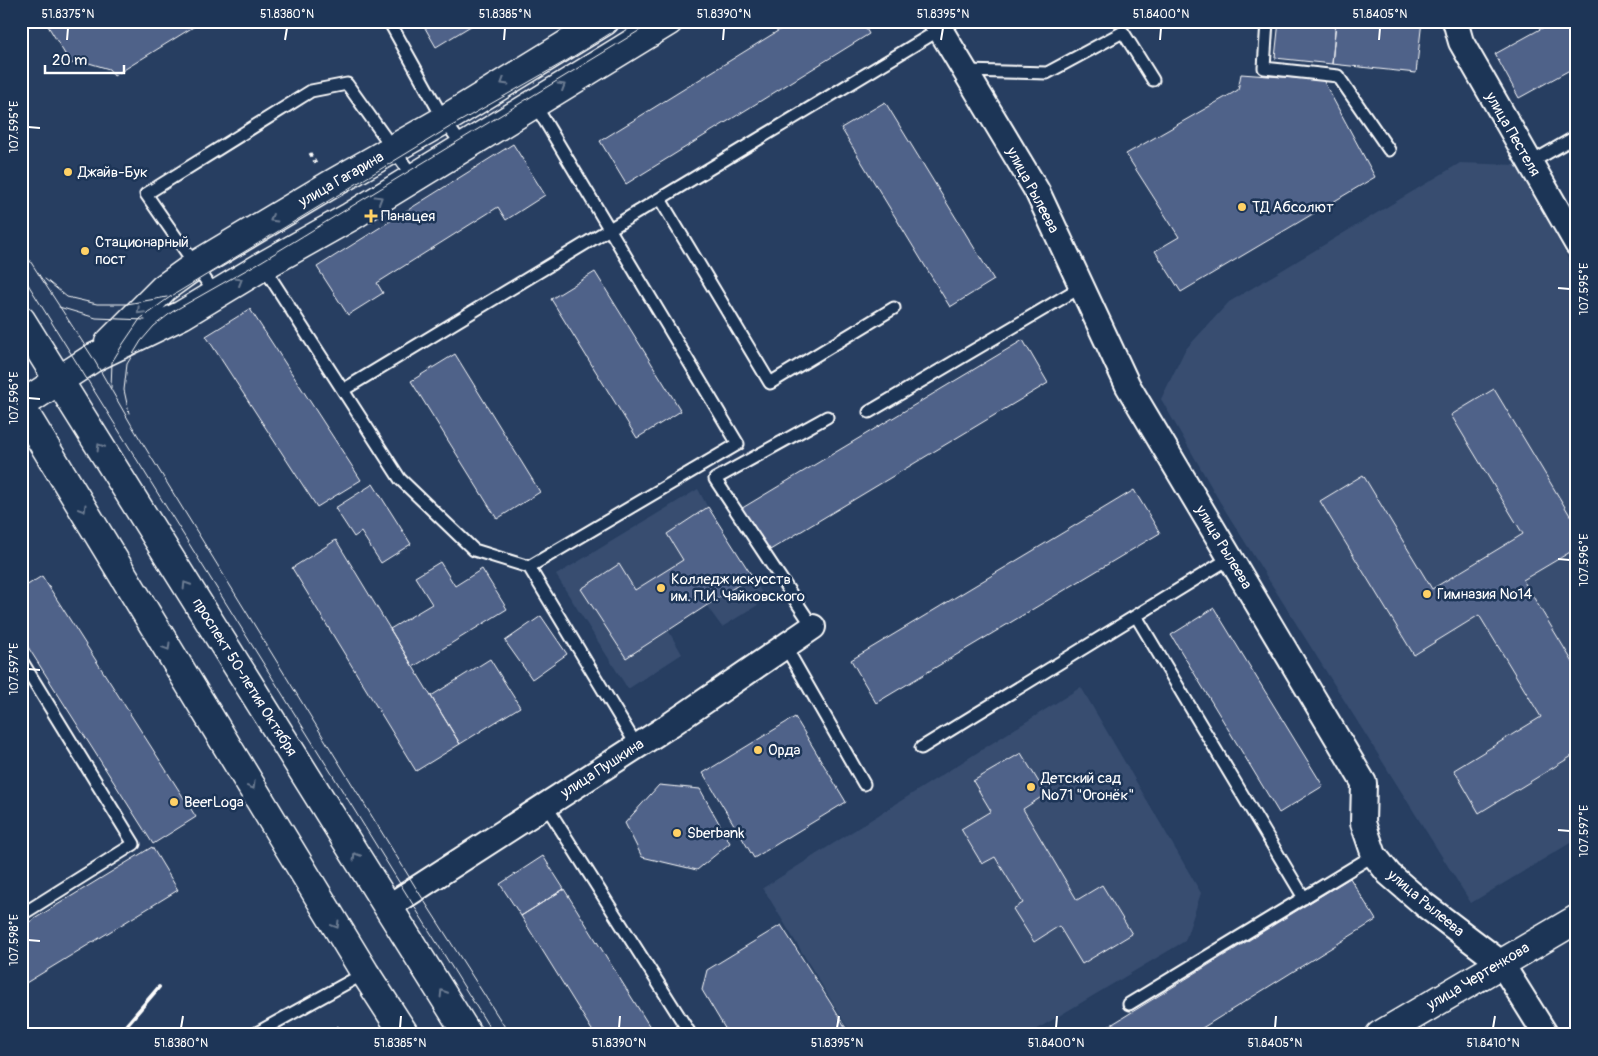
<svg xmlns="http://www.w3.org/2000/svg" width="1598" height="1056" font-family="Pangolin,sans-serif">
<rect width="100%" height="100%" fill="#273e61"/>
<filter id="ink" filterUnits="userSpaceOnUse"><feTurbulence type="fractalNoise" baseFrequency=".02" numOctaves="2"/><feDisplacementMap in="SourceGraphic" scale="10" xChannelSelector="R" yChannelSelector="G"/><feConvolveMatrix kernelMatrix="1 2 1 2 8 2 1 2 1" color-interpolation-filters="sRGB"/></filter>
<g filter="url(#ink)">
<!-- built -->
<path fill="#374d70" d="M 1460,163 L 1517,165 L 1577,275 L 1577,839 L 1471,903 L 1220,502 L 1161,399 L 1185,350 L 1229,302 Z
M 698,489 L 708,508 L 752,576 L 766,600 L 722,627 L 706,605 L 668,630 L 682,654 L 628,689 L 556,575 Z
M 1081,687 L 1201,893 L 1185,941 L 1027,1035 L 939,1035 L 937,1033 L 934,1035 L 852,1035 L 763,888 Z"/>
<!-- building -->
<path fill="#506289" stroke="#fff" d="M 45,21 L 203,21 L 114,76 L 109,69 L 79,60 L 71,64 Z
M 421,21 L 479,21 L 436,47 Z
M 794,21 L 862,21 L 869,34 L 626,184 L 600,141 Z
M 1279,21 L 1336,21 L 1332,64 L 1275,58 Z
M 1336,21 L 1422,21 L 1416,73 L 1332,64 Z
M 1555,21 L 1577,21 L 1577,66 L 1519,98 L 1495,54 Z
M 1241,74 L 1323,80 L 1375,177 L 1181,292 L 1155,251 L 1179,237 L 1126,154 L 1238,90 Z
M 885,102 L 994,280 L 950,307 L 841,128 Z
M 513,144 L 545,195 L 506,220 L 498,207 L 377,283 L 383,293 L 348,315 L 317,267 Z
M 595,272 L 681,411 L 637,438 L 551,299 Z
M 250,309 L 361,480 L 317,507 L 206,336 Z
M 1023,340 L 1048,383 L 765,553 L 739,510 Z
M 455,354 L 540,492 L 497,519 L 411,381 Z
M 1494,389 L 1577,527 L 1577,548 L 1523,580 L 1577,669 L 1577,753 L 1479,813 L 1454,770 L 1541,717 L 1479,615 L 1414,655 L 1320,501 L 1363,475 L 1432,589 L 1523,534 L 1451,415 Z
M 373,484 L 411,544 L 381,563 L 361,532 L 354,537 L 335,508 Z
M 1134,490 L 1160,533 L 876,703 L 851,660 Z
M 708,507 L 752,576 L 626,658 L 581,589 L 619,564 L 635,590 L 683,560 L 667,534 Z
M 336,540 L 460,744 L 416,771 L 292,568 Z
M 440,562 L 455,586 L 482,569 L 507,609 L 413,667 L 390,629 L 432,604 L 415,577 Z
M 42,576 L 196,817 L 153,844 L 21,636 L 21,589 Z
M 1214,608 L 1323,786 L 1279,813 L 1171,635 Z
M 541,616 L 567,654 L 532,679 L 505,641 Z
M 490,659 L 520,707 L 460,744 L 431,696 Z
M 795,717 L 846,802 L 754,858 L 703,773 Z
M 1021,753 L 1046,794 L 1023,809 L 1077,900 L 1102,885 L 1132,934 L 1082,964 L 1059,926 L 1034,942 L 1013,909 L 1023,903 L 995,857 L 982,864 L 961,829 L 991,811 L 973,781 Z
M 659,785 L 700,789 L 730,843 L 697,870 L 642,857 L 625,823 Z
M 152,847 L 178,890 L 21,986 L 21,927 Z
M 543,856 L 564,889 L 521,916 L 500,884 Z
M 1350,878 L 1376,920 L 1191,1035 L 1110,1035 L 1106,1028 Z
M 564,889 L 655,1035 L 595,1035 L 521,916 Z
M 781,925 L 830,1002 L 850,1035 L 729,1035 L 702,990 L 707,970 Z
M 338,1026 L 343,1035 L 323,1035 Z"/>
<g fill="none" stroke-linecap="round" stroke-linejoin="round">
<!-- service casing -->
<g stroke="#fff" stroke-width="15">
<path id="service" d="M 389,21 L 444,120 L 464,148
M 1267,21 L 1264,68 L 1338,76 L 1389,150
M 965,71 L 1047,73 L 1123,32 L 1153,80
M 1530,163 L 1577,136
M 660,199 L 770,383 L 894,308
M 263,266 L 400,479 L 474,550 L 529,567 L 637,746
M 216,295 L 146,194 L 311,91 L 347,84 L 414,178
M 343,390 L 954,21
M 869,412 L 1081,287
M 529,567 L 738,444 L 534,103
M 1136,616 L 1304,898
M 813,627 L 715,479 L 827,417
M 785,646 L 864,784
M 21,660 L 134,844 L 21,915
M 921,748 L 1230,558
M 545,804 L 691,1035
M 1129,1004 L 1374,855
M 253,1035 L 365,973"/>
</g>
<!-- minor casing -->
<g stroke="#fff" stroke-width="28">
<path id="minor" d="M 935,21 L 1037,191 L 1128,386 L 1364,783 L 1363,823 L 1374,855 L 1389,874 L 1426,906 L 1501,963 L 1546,1035
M 1455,21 L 1461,42 L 1577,244
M 388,907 L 670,725 L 813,627"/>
</g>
<!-- tertiary casing -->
<g stroke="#fff" stroke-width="31">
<path id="tertiary" d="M 109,343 L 164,288 L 196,265 L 330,185 L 444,120 L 605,21
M 21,405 L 93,358 L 182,315 L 263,266 L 350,217 L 669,21
M 1380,1035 L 1577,919"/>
</g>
<!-- primary casing -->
<g stroke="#fff" stroke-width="31">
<path id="primary" d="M 21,320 L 468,1035
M 21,407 L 365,973 L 405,1035"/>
</g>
<!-- path -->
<path stroke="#fff" stroke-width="3" stroke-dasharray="4 4" stroke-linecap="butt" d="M 310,153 L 316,164
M 21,711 L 26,703"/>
<!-- service -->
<use href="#service" stroke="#1d3557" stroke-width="11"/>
<!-- minor -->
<use href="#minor" stroke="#1d3557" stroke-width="24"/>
<!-- tertiary -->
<use href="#tertiary" stroke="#1d3557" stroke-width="28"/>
<!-- primary -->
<use href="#primary" stroke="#1d3557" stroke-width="28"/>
<!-- tram -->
<path stroke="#fff" stroke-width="1" d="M 21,247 L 93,358 L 132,426 L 416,888 L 510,1035
M 21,273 L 494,1035
M 45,279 L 67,297 L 97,304 L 127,304 L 167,297
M 59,307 L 96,318 L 145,320
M 111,388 L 112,362 L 123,344 L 140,319 L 170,297 L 450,127 L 566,61 L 630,21
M 129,413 L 124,390 L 127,364 L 141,341 L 154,326 L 172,312 L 262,261 L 655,21"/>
<!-- rail -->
<path stroke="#fff" stroke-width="4" d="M 118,1035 L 159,987"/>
</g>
<!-- one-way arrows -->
<defs><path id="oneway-chevron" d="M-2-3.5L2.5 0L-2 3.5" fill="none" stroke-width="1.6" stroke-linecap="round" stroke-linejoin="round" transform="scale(1.25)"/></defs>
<g stroke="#6c7c92">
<use href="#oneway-chevron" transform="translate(504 82) rotate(149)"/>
<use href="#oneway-chevron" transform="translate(562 86) rotate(-31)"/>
<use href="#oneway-chevron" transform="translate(379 199) rotate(-31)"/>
<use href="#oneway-chevron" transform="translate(273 219) rotate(149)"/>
<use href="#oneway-chevron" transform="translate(239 281) rotate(-31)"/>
<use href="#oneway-chevron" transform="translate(140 311) rotate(135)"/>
<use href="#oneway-chevron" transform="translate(100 447) rotate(-122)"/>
<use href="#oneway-chevron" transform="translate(83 509) rotate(59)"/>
<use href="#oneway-chevron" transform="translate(186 585) rotate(-122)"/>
<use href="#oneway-chevron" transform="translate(167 647) rotate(59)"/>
<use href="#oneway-chevron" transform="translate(252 786) rotate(59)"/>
<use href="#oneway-chevron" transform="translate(356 856) rotate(-122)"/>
<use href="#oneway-chevron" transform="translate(336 925) rotate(59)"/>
<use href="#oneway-chevron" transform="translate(443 993) rotate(-122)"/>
</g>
</g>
<!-- ticks -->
<path fill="none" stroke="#fff" stroke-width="2" d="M 67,40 L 68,28M 285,40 L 287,28M 504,40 L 505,28M 723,40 L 724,28M 941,40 L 943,28M 1160,40 L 1161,28M 1379,40 L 1380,28M 28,127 L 40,128M 1558,288 L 1570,289M 28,398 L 40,399M 1558,559 L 1570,560M 28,669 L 40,670M 1558,830 L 1570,831M 28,940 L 40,941M 181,1028 L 183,1016M 400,1028 L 401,1016M 619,1028 L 620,1016M 837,1028 L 839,1016M 1056,1028 L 1057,1016M 1275,1028 L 1276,1016M 1493,1028 L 1495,1016"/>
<!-- markers -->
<g fill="#ffd166" stroke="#1d3557" stroke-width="2">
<circle cx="68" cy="172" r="5"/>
<circle cx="1242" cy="207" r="5"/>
<path d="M368.5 208.5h5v5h5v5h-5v5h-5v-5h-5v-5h5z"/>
<circle cx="85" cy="251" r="5"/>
<circle cx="661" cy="588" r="5"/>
<circle cx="1427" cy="594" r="5"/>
<circle cx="758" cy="750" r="5"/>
<circle cx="1031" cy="787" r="5"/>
<circle cx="174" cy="802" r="5"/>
<circle cx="677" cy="833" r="5"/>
</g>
<g text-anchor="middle" stroke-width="5" stroke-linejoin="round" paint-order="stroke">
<!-- street labels -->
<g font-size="15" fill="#fff" stroke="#1d3557">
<text transform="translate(1513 134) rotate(60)" y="5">улица Пестеля</text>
<text transform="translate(341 179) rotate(-30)" y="5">улица Гагарина</text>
<text transform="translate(1033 190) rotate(62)" y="5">улица Рылеева</text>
<text transform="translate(1224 547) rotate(59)" y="5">улица Рылеева</text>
<text transform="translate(245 677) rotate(58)" y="5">проспект 50-летия Октября</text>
<text transform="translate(602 768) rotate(-33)" y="5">улица Пушкина</text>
<text transform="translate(1426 903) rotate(40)" y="5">улица Рылеева</text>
<text transform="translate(1478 976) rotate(-31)" y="5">улица Чертенкова</text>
</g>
<!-- poi labels -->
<g font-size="15" fill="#fff" stroke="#1d3557" text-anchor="start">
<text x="78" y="177">Джайв-Бук</text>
<text x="1252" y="212">ТД Абсолют</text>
<text x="381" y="221">Панацея</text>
<text x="95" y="247">Стационарный<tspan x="95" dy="17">пост</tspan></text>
<text x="671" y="584">Колледж искусств<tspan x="671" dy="17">им. П.И. Чайковского</tspan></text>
<text x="1437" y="599">Гимназия №14</text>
<text x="768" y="755">Орда</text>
<text x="1041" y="783">Детский сад<tspan x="1041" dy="17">№71 "Огонёк"</tspan></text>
<text x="184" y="807">BeerLoga</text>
<text x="687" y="838">Sberbank</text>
</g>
</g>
<!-- margin -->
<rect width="1598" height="1056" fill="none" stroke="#1d3557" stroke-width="55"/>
<!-- scale -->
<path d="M45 65v8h79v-8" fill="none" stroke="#ffffff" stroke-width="2.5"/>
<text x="52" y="65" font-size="15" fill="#ffffff" stroke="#1d3557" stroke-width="4" paint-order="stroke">20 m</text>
<rect x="28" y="28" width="1542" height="1000" fill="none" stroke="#fff" stroke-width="2"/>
<g font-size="12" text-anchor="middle" fill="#fff">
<text x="68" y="18">51.8375°N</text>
<text x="287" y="18">51.8380°N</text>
<text x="505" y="18">51.8385°N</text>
<text x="724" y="18">51.8390°N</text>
<text x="943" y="18">51.8395°N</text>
<text x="1161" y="18">51.8400°N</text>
<text x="1380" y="18">51.8405°N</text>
<text transform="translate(14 127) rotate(-90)" y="4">107.595°E</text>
<text transform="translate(1584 289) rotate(-90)" y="4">107.595°E</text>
<text transform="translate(14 398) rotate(-90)" y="4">107.596°E</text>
<text transform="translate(1584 560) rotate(-90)" y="4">107.596°E</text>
<text transform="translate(14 669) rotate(-90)" y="4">107.597°E</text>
<text transform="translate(1584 831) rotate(-90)" y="4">107.597°E</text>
<text transform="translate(14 940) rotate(-90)" y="4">107.598°E</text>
<text x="181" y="1047">51.8380°N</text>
<text x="400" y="1047">51.8385°N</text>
<text x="619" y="1047">51.8390°N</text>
<text x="837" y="1047">51.8395°N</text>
<text x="1056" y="1047">51.8400°N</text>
<text x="1275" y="1047">51.8405°N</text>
<text x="1493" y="1047">51.8410°N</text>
</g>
</svg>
